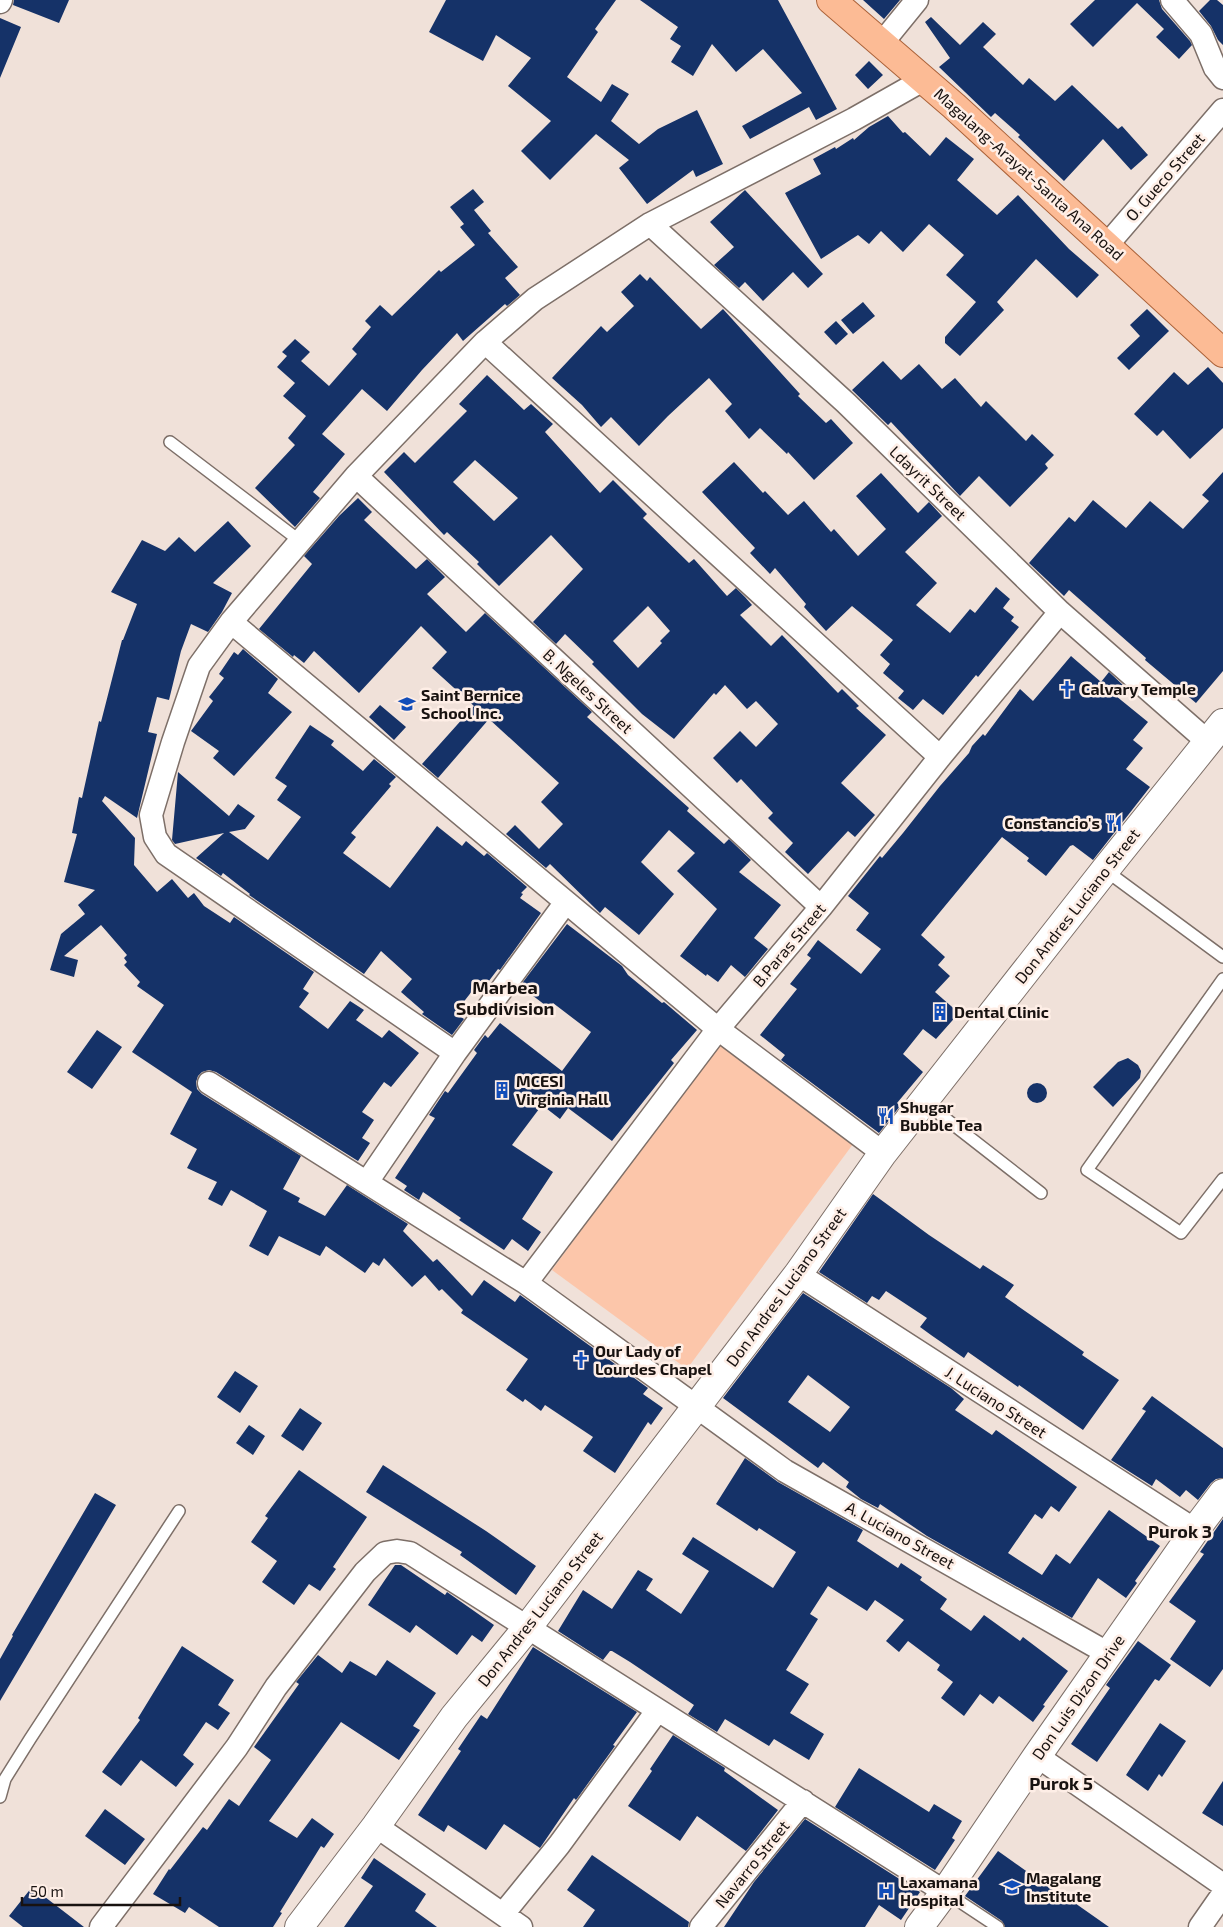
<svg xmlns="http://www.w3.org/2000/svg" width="1223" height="1927" font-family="'Exo 2',sans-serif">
<rect width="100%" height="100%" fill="#f0e1d9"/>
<!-- green -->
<path fill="#fcc6aa" d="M 720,1041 L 856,1140 L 687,1369 L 552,1270 Z"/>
<!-- building -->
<path fill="#153268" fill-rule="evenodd" d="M 14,0 L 69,0 L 59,23 L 13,5 Z
M 446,0 L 616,0 L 595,29 L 598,32 L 567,77 L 601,102 L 612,84 L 629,94 L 611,121 L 639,144 L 658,129 L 697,110 L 723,164 L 696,177 L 693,170 L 647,204 L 619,168 L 629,160 L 596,134 L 550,180 L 521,151 L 551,121 L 508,86 L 531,58 L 496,35 L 483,61 L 429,32 Z
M 640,0 L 778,0 L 837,109 L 816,120 L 809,107 L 750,139 L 742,126 L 802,93 L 763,49 L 736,72 L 712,44 L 693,76 L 671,62 L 681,46 L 670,39 L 678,27 Z
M 863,0 L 900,0 L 884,19 Z
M 1095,0 L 1159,0 L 1162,9 L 1190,41 L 1192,45 L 1179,59 L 1156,37 L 1164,29 L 1137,3 L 1093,47 L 1070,24 Z
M 1210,0 L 1217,0 L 1223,5 L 1223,45 L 1218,40 L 1211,26 L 1199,11 Z
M 931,17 L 960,45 L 983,22 L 996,34 L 983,47 L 1023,85 L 1029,78 L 1055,101 L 1072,85 L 1118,129 L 1122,126 L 1148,155 L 1131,170 L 1103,139 L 1064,181 L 1018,137 L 1020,135 L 995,113 L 991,117 L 939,67 L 950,58 L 925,22 Z
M 0,18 L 21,27 L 0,78 Z
M 869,61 L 883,75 L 868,89 L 855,75 Z
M 888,116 L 903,133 L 905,132 L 930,156 L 946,137 L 974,159 L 957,180 L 997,215 L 1018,195 L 1069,249 L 1099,275 L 1077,298 L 1036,259 L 997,302 L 1004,310 L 960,356 L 945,343 L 945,337 L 976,302 L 946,275 L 964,255 L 929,224 L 903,252 L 881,231 L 869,244 L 858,235 L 821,259 L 785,193 L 821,174 L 813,159 L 835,147 L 836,149 L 853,138 L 854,140 L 869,127 Z
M 473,189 L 484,202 L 474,210 L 491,231 L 488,233 L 518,267 L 505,278 L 520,295 L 507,306 L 505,304 L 463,341 L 457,333 L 422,370 L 387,411 L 362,389 L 322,434 L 345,454 L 313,492 L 320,498 L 295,527 L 255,488 L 295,445 L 288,438 L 306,416 L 283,396 L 295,383 L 277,367 L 287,356 L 282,352 L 295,339 L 310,352 L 301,361 L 329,386 L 357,354 L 352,349 L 371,327 L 365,321 L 380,305 L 392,316 L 439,270 L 441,272 L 475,245 L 460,227 L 464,224 L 450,207 Z
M 745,190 L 823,274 L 808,288 L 793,272 L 763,301 L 745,282 L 739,288 L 714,265 L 734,247 L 710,222 Z
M 640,274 L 647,281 L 650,277 L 701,329 L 723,309 L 800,394 L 798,396 L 826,423 L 831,419 L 853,443 L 814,480 L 788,452 L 787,454 L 760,428 L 749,439 L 725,411 L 732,404 L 709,378 L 668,416 L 639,446 L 611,417 L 601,427 L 582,405 L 552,378 L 601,326 L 607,332 L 634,306 L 621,292 Z
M 863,302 L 875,316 L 853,334 L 841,320 Z
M 1147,309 L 1169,331 L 1129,370 L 1117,358 L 1140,336 L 1130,325 Z
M 836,321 L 848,334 L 836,345 L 824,332 Z
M 883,361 L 901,380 L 919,364 L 942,389 L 955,378 L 981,407 L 986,401 L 1026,441 L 1032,434 L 1054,455 L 1045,464 L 1048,468 L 1010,507 L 979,476 L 960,496 L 891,422 L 888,425 L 852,390 Z
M 1208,367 L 1223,383 L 1223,428 L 1190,459 L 1163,430 L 1157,436 L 1134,414 L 1174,372 L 1188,385 Z
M 487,375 L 524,410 L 531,404 L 553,424 L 545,432 L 600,493 L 613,480 L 647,514 L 643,518 L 689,563 L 694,559 L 727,596 L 736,588 L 745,597 L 752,605 L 740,615 L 771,646 L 782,635 L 838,693 L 842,689 L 859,706 L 856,708 L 886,735 L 841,783 L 875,815 L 855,837 L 848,831 L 808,874 L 785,852 L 793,843 L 768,818 L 773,813 L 741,779 L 737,783 L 713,758 L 740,731 L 756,747 L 778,724 L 756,701 L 747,709 L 725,685 L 716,695 L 714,693 L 674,739 L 642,714 L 592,664 L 594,662 L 565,634 L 556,644 L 533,622 L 583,569 L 551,535 L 499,586 L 477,564 L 479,562 L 447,532 L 444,535 L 384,472 L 404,452 L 415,463 L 467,411 L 459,404 ZM 475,460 L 518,498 L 494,521 L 453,482 ZM 648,606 L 670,631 L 660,641 L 662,643 L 638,668 L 613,641 Z
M 734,462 L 763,493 L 765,491 L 788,515 L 804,501 L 831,532 L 834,529 L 858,556 L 886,529 L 856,496 L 881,473 L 918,513 L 929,502 L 942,516 L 905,552 L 937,583 L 916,605 L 950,633 L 970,609 L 975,613 L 996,587 L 1010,599 L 1003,608 L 1014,617 L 1011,621 L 1019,627 L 978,677 L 976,675 L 943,715 L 923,699 L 913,710 L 898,698 L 904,691 L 883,673 L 890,664 L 880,655 L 893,640 L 852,606 L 826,631 L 804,607 L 806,604 L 775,568 L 770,574 L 750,553 L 755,548 L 702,492 Z
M 1223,472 L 1223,671 L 1196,703 L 1145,660 L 1146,658 L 1069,590 L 1064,596 L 1029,563 L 1069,517 L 1075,522 L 1093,500 L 1126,528 L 1150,501 L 1183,529 L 1209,501 L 1202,495 Z
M 358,498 L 372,512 L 364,520 L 416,569 L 427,559 L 445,577 L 427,594 L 466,632 L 485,613 L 592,712 L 587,717 L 689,808 L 687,811 L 724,844 L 729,839 L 751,860 L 739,872 L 781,905 L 754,938 L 768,949 L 745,977 L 731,965 L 718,982 L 707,974 L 706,976 L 680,956 L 717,909 L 677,871 L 695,853 L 669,830 L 641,862 L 674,894 L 639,935 L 605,907 L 600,913 L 550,864 L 546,868 L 506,834 L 515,825 L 539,849 L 563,824 L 541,802 L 559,783 L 489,719 L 438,778 L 422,764 L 474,706 L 432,668 L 447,652 L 421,626 L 359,693 L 314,651 L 304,663 L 294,655 L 293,657 L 259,629 L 312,564 L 304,556 L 339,516 Z
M 228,521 L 251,546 L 213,583 L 232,593 L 222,612 L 208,632 L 191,624 L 181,651 L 169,700 L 157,697 L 148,732 L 157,734 L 137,818 L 105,796 L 102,801 L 135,838 L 134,865 L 157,892 L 172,879 L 188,898 L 194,893 L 204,906 L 230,923 L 234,917 L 314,972 L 303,989 L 309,993 L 299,1007 L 328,1029 L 350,1001 L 364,1010 L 356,1020 L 382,1038 L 389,1030 L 419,1053 L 391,1087 L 384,1082 L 362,1112 L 374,1120 L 362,1138 L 370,1143 L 358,1161 L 216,1072 L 209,1070 L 202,1072 L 198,1076 L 196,1082 L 197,1089 L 202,1094 L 301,1156 L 283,1189 L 300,1198 L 298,1202 L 325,1216 L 347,1185 L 408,1224 L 403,1231 L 433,1262 L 437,1259 L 472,1296 L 484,1280 L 515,1302 L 520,1295 L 648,1388 L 643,1394 L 663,1408 L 651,1425 L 648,1422 L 615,1473 L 583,1451 L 593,1437 L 545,1405 L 541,1411 L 525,1399 L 523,1402 L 506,1390 L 528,1359 L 461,1313 L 463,1310 L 442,1289 L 439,1291 L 425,1275 L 412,1287 L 384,1258 L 379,1266 L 373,1262 L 365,1273 L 326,1246 L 320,1256 L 279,1236 L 268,1256 L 249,1246 L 267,1211 L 231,1190 L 222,1206 L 208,1199 L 217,1182 L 187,1168 L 197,1149 L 170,1134 L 192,1092 L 132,1052 L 164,1005 L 137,986 L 140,982 L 124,965 L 127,962 L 124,958 L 127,955 L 101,925 L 64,956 L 78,960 L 74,977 L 50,970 L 61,934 L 85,914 L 78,905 L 95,890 L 64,882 L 77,834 L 72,833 L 79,797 L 82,798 L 99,721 L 101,722 L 122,640 L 123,640 L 137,604 L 111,592 L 142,540 L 165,551 L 179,537 L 195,552 Z
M 243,649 L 278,679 L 268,693 L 292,712 L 234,776 L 213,758 L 219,751 L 191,731 L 213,701 L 209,697 L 224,678 L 219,674 L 234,652 L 238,655 Z
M 1071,656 L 1101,682 L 1109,672 L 1124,686 L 1116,696 L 1148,722 L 1133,740 L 1143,748 L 1126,769 L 1150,787 L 1093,860 L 1073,845 L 1070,846 L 1046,876 L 1027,861 L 1029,858 L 1002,837 L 921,935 L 945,957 L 938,965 L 950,976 L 935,992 L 959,1013 L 936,1039 L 923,1029 L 903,1054 L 923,1072 L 897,1103 L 900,1106 L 879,1133 L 781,1060 L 785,1055 L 760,1035 L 797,989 L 790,984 L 811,958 L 807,955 L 818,940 L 861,974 L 881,949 L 856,930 L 869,913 L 848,896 L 880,856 L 882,858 L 903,833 L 940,786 L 969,753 L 972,746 L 983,734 L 985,736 L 1020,689 L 1033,701 Z
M 380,705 L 406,727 L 394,740 L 369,717 Z
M 310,725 L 334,741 L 331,745 L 363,771 L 374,759 L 396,777 L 389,784 L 391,786 L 351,833 L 356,837 L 343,853 L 390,888 L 437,826 L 462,846 L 466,841 L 484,856 L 487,853 L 527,887 L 521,893 L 523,894 L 520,898 L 541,913 L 500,970 L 498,969 L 482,990 L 476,986 L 455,1013 L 464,1019 L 452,1035 L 422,1014 L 424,1012 L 401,992 L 412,979 L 381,951 L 364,974 L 249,895 L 250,894 L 223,873 L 221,876 L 196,858 L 224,833 L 175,844 L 172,840 L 178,772 L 229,816 L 238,804 L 255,816 L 245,829 L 229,832 L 268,860 L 301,817 L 277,800 L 287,786 L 275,778 Z
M 567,924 L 622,966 L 628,975 L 662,1003 L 664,1002 L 697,1030 L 671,1060 L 674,1063 L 612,1141 L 568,1108 L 560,1119 L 542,1105 L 512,1145 L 553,1172 L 522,1219 L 541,1232 L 528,1251 L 512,1239 L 504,1250 L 459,1220 L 461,1218 L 423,1192 L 419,1200 L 404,1190 L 407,1186 L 395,1178 L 435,1118 L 429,1115 L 445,1091 L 448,1093 L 477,1053 L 474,1050 L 485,1035 L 488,1038 L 500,1023 L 562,1071 L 591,1032 L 553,1003 L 549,1008 L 520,986 Z
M 97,1030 L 122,1047 L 92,1089 L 67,1072 Z
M 1128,1058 L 1138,1065 L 1141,1071 L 1140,1078 L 1113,1107 L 1093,1087 L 1118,1062 Z
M1027 1093a10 10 0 1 1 20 0a10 10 0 1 1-20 0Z
M 873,1194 L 929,1235 L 980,1269 L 983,1265 L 1014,1285 L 1005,1297 L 1084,1352 L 1082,1355 L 1119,1380 L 1083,1430 L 1019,1385 L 1018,1387 L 968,1352 L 964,1358 L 931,1335 L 920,1327 L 927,1318 L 886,1291 L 879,1300 L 872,1296 L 867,1303 L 819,1272 Z
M 803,1293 L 951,1388 L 964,1399 L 955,1410 L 992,1435 L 996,1430 L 1077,1487 L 1059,1512 L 1051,1506 L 1042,1519 L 1035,1514 L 1008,1553 L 1042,1575 L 1056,1554 L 1070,1564 L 1109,1510 L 1160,1546 L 1135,1581 L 1137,1583 L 1126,1598 L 1098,1578 L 1072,1618 L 927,1536 L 880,1504 L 878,1508 L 861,1499 L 846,1487 L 849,1482 L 823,1462 L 818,1468 L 723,1398 ZM 808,1375 L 850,1407 L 830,1432 L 788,1402 Z
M 235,1371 L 258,1386 L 240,1413 L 217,1397 Z
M 1152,1396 L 1223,1448 L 1223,1478 L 1216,1479 L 1211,1483 L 1198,1500 L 1186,1490 L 1180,1497 L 1156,1479 L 1152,1486 L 1111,1460 L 1146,1411 L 1142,1409 Z
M 300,1408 L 322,1423 L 303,1451 L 281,1436 Z
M 249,1425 L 265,1436 L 253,1455 L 236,1443 Z
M 745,1458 L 778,1482 L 863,1530 L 857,1541 L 898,1568 L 901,1563 L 922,1577 L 920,1580 L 947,1599 L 940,1609 L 971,1631 L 984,1615 L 1020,1641 L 1023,1637 L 1068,1671 L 1043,1705 L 1045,1706 L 1033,1722 L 999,1696 L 993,1704 L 980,1694 L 964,1716 L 941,1698 L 953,1682 L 937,1670 L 940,1665 L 908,1641 L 899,1652 L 886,1641 L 904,1620 L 875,1600 L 867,1611 L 828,1586 L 810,1614 L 818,1619 L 786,1670 L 809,1684 L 790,1713 L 824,1734 L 809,1760 L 774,1739 L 769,1746 L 725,1719 L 717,1732 L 688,1714 L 694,1705 L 630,1662 L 612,1651 L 610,1651 L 603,1660 L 558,1631 L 583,1590 L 612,1609 L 638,1570 L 653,1579 L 646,1590 L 681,1614 L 709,1571 L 682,1554 L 693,1537 L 773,1588 L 796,1552 L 759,1528 L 757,1531 L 716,1504 Z
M 383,1465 L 486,1531 L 536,1566 L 516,1595 L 460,1555 L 462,1552 L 366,1492 Z
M 299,1470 L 367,1517 L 333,1567 L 336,1569 L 320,1591 L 309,1584 L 294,1605 L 262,1582 L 277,1561 L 251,1542 L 268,1518 L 265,1516 Z
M 95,1493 L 116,1505 L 0,1701 L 0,1659 L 13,1636 L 12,1635 Z
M 1223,1519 L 1223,1669 L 1210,1687 L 1170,1659 L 1196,1621 L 1169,1602 L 1204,1554 L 1200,1552 Z
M 395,1565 L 401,1565 L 445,1595 L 447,1592 L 494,1625 L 482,1642 L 472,1635 L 457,1655 L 416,1625 L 410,1633 L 368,1605 Z
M 1138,1641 L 1171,1665 L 1159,1681 L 1155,1679 L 1097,1762 L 1071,1744 L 1110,1688 L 1106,1685 Z
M 182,1646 L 234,1680 L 218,1705 L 230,1713 L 218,1730 L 206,1722 L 183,1755 L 194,1764 L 176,1787 L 141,1760 L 121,1786 L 102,1772 L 140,1720 L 138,1718 Z
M 533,1647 L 637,1712 L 613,1745 L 615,1746 L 576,1800 L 574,1798 L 540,1848 L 504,1824 L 486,1850 L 448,1825 L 444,1832 L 418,1815 L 461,1751 L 458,1749 L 481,1715 L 487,1719 Z
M 318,1655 L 342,1673 L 350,1661 L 376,1676 L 387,1660 L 436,1693 L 413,1726 L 420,1730 L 399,1760 L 341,1722 L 269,1821 L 297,1838 L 312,1818 L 334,1834 L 324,1848 L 321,1846 L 280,1912 L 282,1913 L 273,1927 L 219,1927 L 189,1907 L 185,1913 L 153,1894 L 169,1869 L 170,1870 L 203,1827 L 207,1830 L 229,1799 L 239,1806 L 271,1760 L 254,1747 L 299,1684 L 296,1682 Z
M 1160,1723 L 1186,1741 L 1162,1777 L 1159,1774 L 1148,1791 L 1126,1775 Z
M 673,1735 L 725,1768 L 724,1771 L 778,1810 L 746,1851 L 697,1816 L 680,1841 L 628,1806 L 652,1771 L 650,1769 Z
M 859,1768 L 929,1812 L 934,1804 L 962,1821 L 952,1838 L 955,1840 L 935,1870 L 835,1807 Z
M 1223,1781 L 1223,1826 L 1202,1813 Z
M 105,1809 L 145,1839 L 125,1865 L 85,1836 Z
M 805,1819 L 920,1892 L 901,1920 L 879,1905 L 865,1927 L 724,1927 L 754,1882 Z
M 998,1851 L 1071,1903 L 1072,1901 L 1109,1927 L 1005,1927 L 1002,1921 L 965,1896 Z
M 592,1855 L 689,1922 L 688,1927 L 583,1927 L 595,1910 L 567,1890 Z
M 374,1858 L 426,1894 L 415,1911 L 437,1927 L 344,1927 L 373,1886 L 361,1878 Z
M 32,1887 L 84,1927 L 23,1927 L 9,1916 Z"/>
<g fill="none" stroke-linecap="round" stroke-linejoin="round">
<!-- lane casing -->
<g stroke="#7d6f68" stroke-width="14">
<path id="lane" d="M 170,442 L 300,541
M 1105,870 L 1223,957
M 1223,979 L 1087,1170 L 1181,1233 L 1223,1179
M 923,1101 L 1041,1193
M 0,1797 L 5,1779 L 30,1739 L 179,1511
M 945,1892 L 998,1927"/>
</g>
<!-- street casing -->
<g stroke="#7d6f68" stroke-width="25">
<path id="street" d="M 1172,0 L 1201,34 L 1215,68 L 1223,78
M 0,2 L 1,0
M 882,43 L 917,0
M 650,224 L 846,403 L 1060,612 L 1207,741
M 1107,245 L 1223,110
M 485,342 L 940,757
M 356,476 L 821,907
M 231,622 L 718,1029 L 883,1153
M 455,1053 L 166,854 L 155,837 L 151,815 L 173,742 L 199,666 L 231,622 L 356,476 L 485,342 L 535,299 L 650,224 L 854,119 L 923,80
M 209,1083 L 526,1283 L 785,1471 L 1109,1654
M 367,1182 L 455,1053 L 566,902
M 798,1274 L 1195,1530
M 526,1283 L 718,1029 L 821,907 L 940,757 L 1060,612
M 1037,1756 L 1223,1885
M 376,1826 L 521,1927
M 503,1914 L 559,1845 L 657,1711
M 101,1927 L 237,1747 L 276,1687 L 365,1572 L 385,1553 L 397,1551 L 410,1553 L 945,1892
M 701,1927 L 803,1801
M 1200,1927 L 1223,1894"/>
</g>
<!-- secondary casing -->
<g stroke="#7d6f68" stroke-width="30">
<path id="secondary" d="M 299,1927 L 376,1826 L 454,1717 L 527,1628 L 798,1274 L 883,1153 L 1105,870 L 1223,723
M 919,1927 L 945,1892 L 1037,1756 L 1195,1530 L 1223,1493"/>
</g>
<!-- primary casing -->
<g stroke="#ab6239" stroke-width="30">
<path id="primary" d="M 831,0 L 954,106 L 1223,353"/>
</g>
<!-- lane -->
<use href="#lane" stroke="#fff" stroke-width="11"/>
<!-- street -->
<use href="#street" stroke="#fff" stroke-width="22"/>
<!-- secondary -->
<use href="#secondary" stroke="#fff" stroke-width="28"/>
<!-- primary -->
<use href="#primary" stroke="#fcbb95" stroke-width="28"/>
</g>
<!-- icons -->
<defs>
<g id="church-bare" transform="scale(1.35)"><path d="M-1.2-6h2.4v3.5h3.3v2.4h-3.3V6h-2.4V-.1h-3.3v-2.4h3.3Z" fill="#124db9" stroke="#feeee6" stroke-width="2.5" paint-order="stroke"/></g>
<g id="school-bare" transform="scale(1.35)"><path d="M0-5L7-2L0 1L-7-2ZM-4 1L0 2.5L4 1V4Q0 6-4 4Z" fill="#124db9" stroke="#feeee6" stroke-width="2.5" paint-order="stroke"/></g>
<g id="restaurant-bare" transform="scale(1.35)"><path d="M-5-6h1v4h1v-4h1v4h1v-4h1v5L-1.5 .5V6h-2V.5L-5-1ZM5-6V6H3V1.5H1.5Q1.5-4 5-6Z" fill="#124db9" stroke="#feeee6" stroke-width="2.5" paint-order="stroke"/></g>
<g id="building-bare" transform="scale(1.35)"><path d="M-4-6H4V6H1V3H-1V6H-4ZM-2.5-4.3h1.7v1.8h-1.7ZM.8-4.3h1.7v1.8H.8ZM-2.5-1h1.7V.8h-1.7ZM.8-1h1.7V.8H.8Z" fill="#124db9" stroke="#feeee6" stroke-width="2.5" paint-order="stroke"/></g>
<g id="hospital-bare" transform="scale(1.35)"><path d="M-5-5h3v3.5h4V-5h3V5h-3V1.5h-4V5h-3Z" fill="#124db9" stroke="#feeee6" stroke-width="2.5" paint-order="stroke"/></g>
</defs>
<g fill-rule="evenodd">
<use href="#church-bare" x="1067" y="689"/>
<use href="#school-bare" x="407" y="704"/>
<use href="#restaurant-bare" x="1114" y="823"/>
<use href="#building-bare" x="940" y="1012"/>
<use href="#building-bare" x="502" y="1090"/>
<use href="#restaurant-bare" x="886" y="1116"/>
<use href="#church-bare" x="581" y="1360"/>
<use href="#school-bare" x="1012" y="1887"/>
<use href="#hospital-bare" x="886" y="1891"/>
</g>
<g text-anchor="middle" stroke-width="5" stroke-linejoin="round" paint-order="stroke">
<!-- street labels -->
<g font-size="16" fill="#181210" stroke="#feeee6">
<text transform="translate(1029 174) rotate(42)" y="6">Magalang-Arayat-Santa Ana Road</text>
<text transform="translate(1165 177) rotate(-49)" y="6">O. Gueco Street</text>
<text transform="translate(928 483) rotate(44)" y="6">Ldayrit Street</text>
<text transform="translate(588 691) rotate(43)" y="6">B. Ngeles Street</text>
<text transform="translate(1077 906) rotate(-52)" y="6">Don Andres Luciano Street</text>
<text transform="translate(789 945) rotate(-50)" y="6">B.Paras Street</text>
<text transform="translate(786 1287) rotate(-54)" y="6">Don Andres Luciano Street</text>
<text transform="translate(996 1402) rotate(33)" y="6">J. Luciano Street</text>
<text transform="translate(900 1535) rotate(29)" y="6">A. Luciano Street</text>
<text transform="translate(540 1609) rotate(-52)" y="6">Don Andres Luciano Street</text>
<text transform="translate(1078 1697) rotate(-55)" y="6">Don Luis Dizon Drive</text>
<text transform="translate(752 1864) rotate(-51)" y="6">Navarro Street</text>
</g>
<!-- poi labels -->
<g font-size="16" font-weight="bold" fill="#181210" stroke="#feeee6" text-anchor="start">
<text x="1081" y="695">Calvary Temple</text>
<text x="421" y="701">Saint Bernice<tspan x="421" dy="18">School Inc.</tspan></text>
<text x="1100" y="829" text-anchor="end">Constancio's</text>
<text x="954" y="1018">Dental Clinic</text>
<text x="516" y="1087">MCESI<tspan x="516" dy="18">Virginia Hall</tspan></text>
<text x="900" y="1113">Shugar<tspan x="900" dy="18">Bubble Tea</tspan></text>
<text x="595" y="1357">Our Lady of<tspan x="595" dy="18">Lourdes Chapel</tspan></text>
<text x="1026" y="1884">Magalang<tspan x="1026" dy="18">Institute</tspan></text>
<text x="900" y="1888">Laxamana<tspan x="900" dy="18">Hospital</tspan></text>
</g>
<!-- neighbourhood labels -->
<g font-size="18" font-weight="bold" fill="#181210" stroke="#feeee6">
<text x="505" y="994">Marbea<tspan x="505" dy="21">Subdivision</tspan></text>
<text x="1180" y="1538">Purok 3</text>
<text x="1061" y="1790">Purok 5</text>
</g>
</g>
<!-- scale -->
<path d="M22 1897v8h158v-8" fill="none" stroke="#181210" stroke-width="2.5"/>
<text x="30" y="1897" font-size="15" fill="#181210" stroke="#feeee6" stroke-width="4" paint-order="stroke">50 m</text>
</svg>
